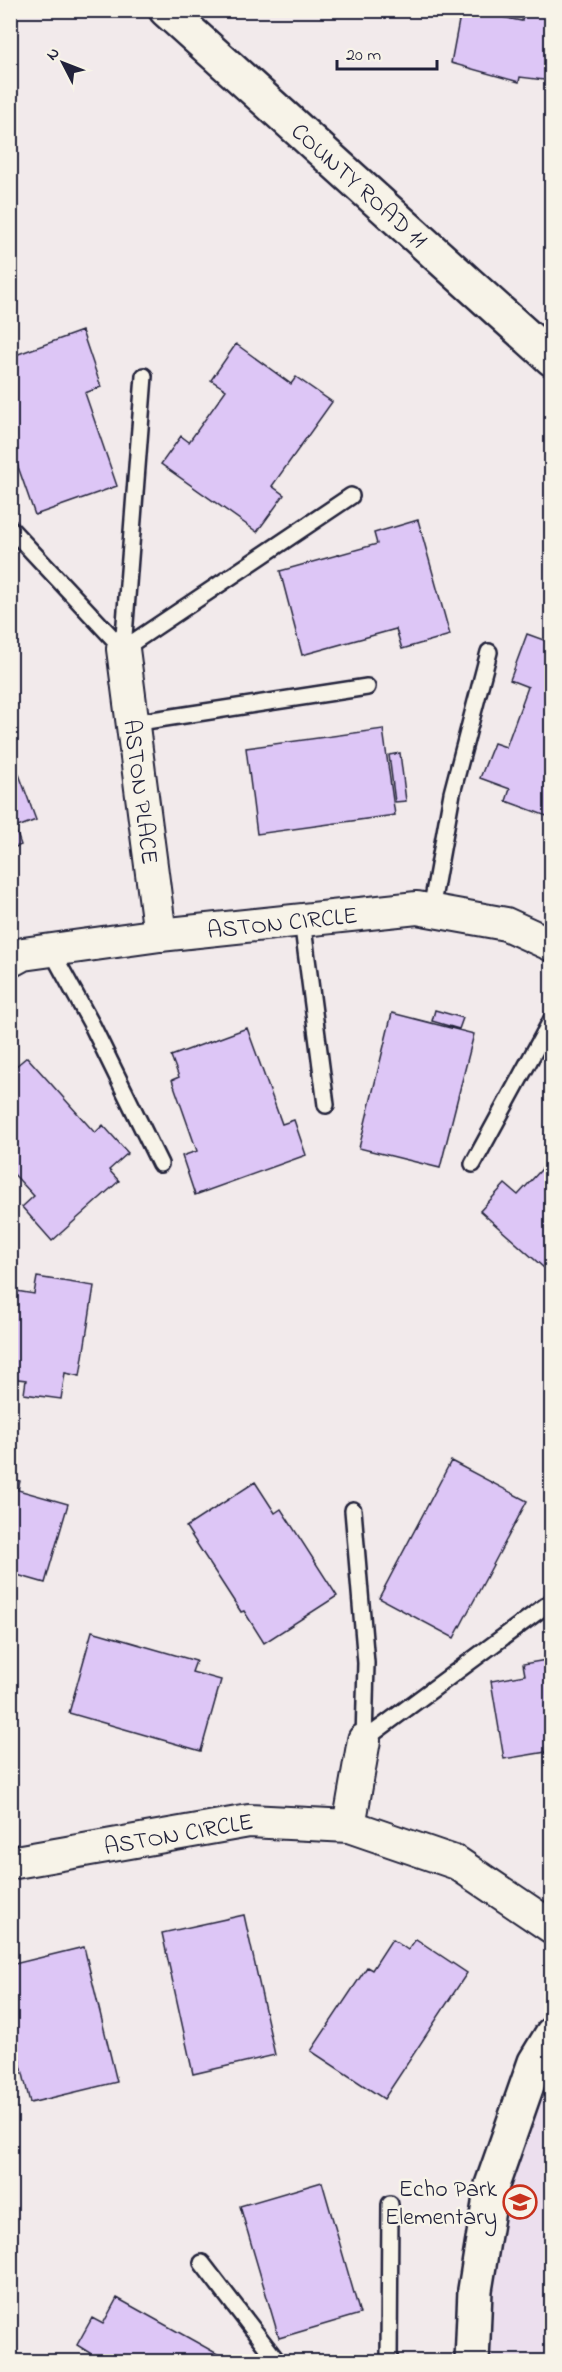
<svg xmlns="http://www.w3.org/2000/svg" width="562" height="2372" font-family="'Indie Flower',sans-serif">
<rect width="100%" height="100%" fill="#f2eaeb"/>
<filter id="ink" filterUnits="userSpaceOnUse"><feTurbulence type="fractalNoise" baseFrequency=".0167" numOctaves="2"/><feDisplacementMap in="SourceGraphic" scale="12" xChannelSelector="R" yChannelSelector="G"/><feConvolveMatrix kernelMatrix="1 2 1 2 8 2 1 2 1" color-interpolation-filters="sRGB"/></filter>
<g filter="url(#ink)">
<!-- built -->
<path fill="#ecdfee" d="M 551,2034 L 551,2361 L 472,2362 L 475,2290 Z"/>
<!-- building -->
<path fill="#ddc6f6" stroke="#22223b" stroke-width="1.5" d="M 461,10 L 498,10 L 496,16 L 522,21 L 524,10 L 552,10 L 552,81 L 520,77 L 519,82 L 451,63 Z
M 82,331 L 101,387 L 85,393 L 117,486 L 35,515 L 10,444 L 10,357 Z
M 236,344 L 291,384 L 296,377 L 332,402 L 272,486 L 284,495 L 257,532 L 161,464 L 181,436 L 189,442 L 226,390 L 211,380 Z
M 418,520 L 450,635 L 402,649 L 396,629 L 302,655 L 280,571 L 377,544 L 374,533 Z
M 527,634 L 552,643 L 552,818 L 506,801 L 510,789 L 480,778 L 494,743 L 506,747 L 528,687 L 510,680 Z
M 383,729 L 395,815 L 257,834 L 246,748 Z
M 10,750 L 36,820 L 15,828 L 21,845 L 10,849 Z
M 400,753 L 406,801 L 395,802 L 389,755 Z
M 435,1010 L 463,1018 L 459,1029 L 432,1021 Z
M 392,1013 L 474,1034 L 440,1168 L 359,1148 Z
M 247,1028 L 282,1124 L 294,1120 L 306,1155 L 195,1195 L 182,1156 L 197,1151 L 172,1080 L 179,1077 L 171,1056 Z
M 27,1057 L 95,1133 L 103,1125 L 128,1153 L 109,1170 L 119,1181 L 52,1241 L 22,1207 L 34,1196 L 10,1170 L 10,1071 Z
M 552,1158 L 552,1275 L 480,1211 L 505,1184 L 518,1195 Z
M 37,1277 L 94,1286 L 80,1376 L 65,1373 L 61,1399 L 24,1394 L 26,1380 L 10,1378 L 10,1290 L 34,1294 Z
M 451,1461 L 527,1501 L 454,1638 L 379,1598 Z
M 10,1479 L 20,1481 L 18,1490 L 68,1504 L 45,1583 L 10,1573 Z
M 255,1482 L 275,1513 L 281,1509 L 337,1596 L 264,1643 L 244,1611 L 241,1612 L 186,1527 Z
M 92,1631 L 196,1661 L 192,1672 L 221,1680 L 201,1751 L 69,1713 Z
M 552,1659 L 552,1751 L 504,1759 L 491,1681 L 525,1675 L 523,1664 Z
M 244,1915 L 275,2055 L 193,2074 L 162,1933 Z
M 392,1939 L 408,1950 L 416,1939 L 467,1973 L 384,2099 L 311,2051 L 367,1967 L 372,1970 Z
M 84,1947 L 117,2082 L 30,2103 L 10,2019 L 10,1994 L 13,1993 L 10,1965 Z
M 322,2182 L 360,2314 L 279,2338 L 240,2206 Z
M 117,2298 L 232,2362 L 86,2362 L 90,2353 L 77,2345 L 92,2318 L 103,2324 Z"/>
<g fill="none" stroke-linecap="round" stroke-linejoin="round">
<!-- service casing -->
<g stroke="#22223b" stroke-width="20">
<path id="service" d="M 10,528 L 123,649
M 123,649 L 144,376
M 123,649 L 351,496
M 133,723 L 367,687
M 431,910 L 452,793 L 489,652
M 302,920 L 326,1105
M 51,950 L 92,1025 L 160,1164
M 473,1164 L 552,1019
M 353,1510 L 366,1663 L 364,1740
M 364,1740 L 552,1601
M 202,2263 L 278,2362
M 389,2362 L 390,2204"/>
</g>
<!-- minor casing -->
<g stroke="#22223b" stroke-width="36">
<g id="minor">
<path id="s1" d="M 123,649 L 160,935"/>
<path id="s2" d="M 10,961 L 23,954 L 160,935 L 417,908 L 506,924 L 552,945"/>
<path d="M 349,1826 L 364,1740"/>
<path id="s3" d="M 10,1863 L 249,1821 L 349,1826 L 457,1863 L 552,1927"/>
</g>
</g>
<!-- tertiary casing -->
<g stroke="#22223b" stroke-width="38">
<g id="tertiary">
<path id="s4" d="M 166,10 L 552,359"/>
<path d="M 472,2362 L 475,2290 L 492,2185 L 535,2062 L 552,2034"/>
</g>
</g>
<!-- service -->
<use href="#service" stroke="#f7f3e8" stroke-width="15"/>
<!-- minor -->
<use href="#minor" stroke="#f7f3e8" stroke-width="32"/>
<!-- tertiary -->
<use href="#tertiary" stroke="#f7f3e8" stroke-width="33"/>
</g>
</g>
<!-- icons -->
<defs>
<g id="school-ring" transform="scale(1.725)"><circle r="9.5" fill="#f7f3e8" stroke="#c8321e" stroke-width="1.5"/><path d="M0-5L7-2L0 1L-7-2ZM-4 1L0 2.5L4 1V4Q0 6-4 4Z" fill="#c8321e"/></g>
</defs>
<g fill-rule="evenodd">
<use href="#school-ring" x="520" y="2202"/>
</g>
<g text-anchor="middle" stroke-width="5" stroke-linejoin="round" paint-order="stroke">
<!-- street labels -->
<g font-size="24" fill="#22223b" stroke="#f7f3e8">
<text dy="8" stroke="none"><textPath href="#s4" startOffset="261">COUNTY ROAD 11</textPath></text>
<text dy="8" stroke="none"><textPath href="#s1" startOffset="144">ASTON PLACE</textPath></text>
<text dy="8" stroke="none"><textPath href="#s2" startOffset="276">ASTON CIRCLE</textPath></text>
<text dy="8" stroke="none"><textPath href="#s3" startOffset="171">ASTON CIRCLE</textPath></text>
</g>
<!-- poi labels -->
<g font-size="24" fill="#22223b" stroke="#f7f3e8" text-anchor="end">
<text x="497" y="2196">Echo Park<tspan x="497" dy="28">Elementary</tspan></text>
</g>
</g>
<!-- margin -->
<rect width="562" height="2372" fill="none" stroke="#f7f3e8" stroke-width="36"/>
<rect x="18" y="18" width="526" height="2336" fill="none" stroke="#22223b" stroke-width="2" filter="url(#ink)"/>
<!-- north arrow -->
<g transform="translate(63 63) rotate(312)" stroke="#f7f3e8" stroke-width="4.5" paint-order="stroke">
<path d="M0-4.5L10 22L0 15L-10 22Z" fill="#22223b"/>
<text y="-9" font-size="16" font-weight="bold" text-anchor="middle" fill="#22223b">N</text>
</g>
<!-- scale -->
<path d="M337 60v9h100v-9" fill="none" stroke="#22223b" stroke-width="3"/>
<text x="346" y="60" font-size="18" fill="#22223b" stroke="#f7f3e8" stroke-width="4.5" paint-order="stroke">20 m</text>
</svg>
